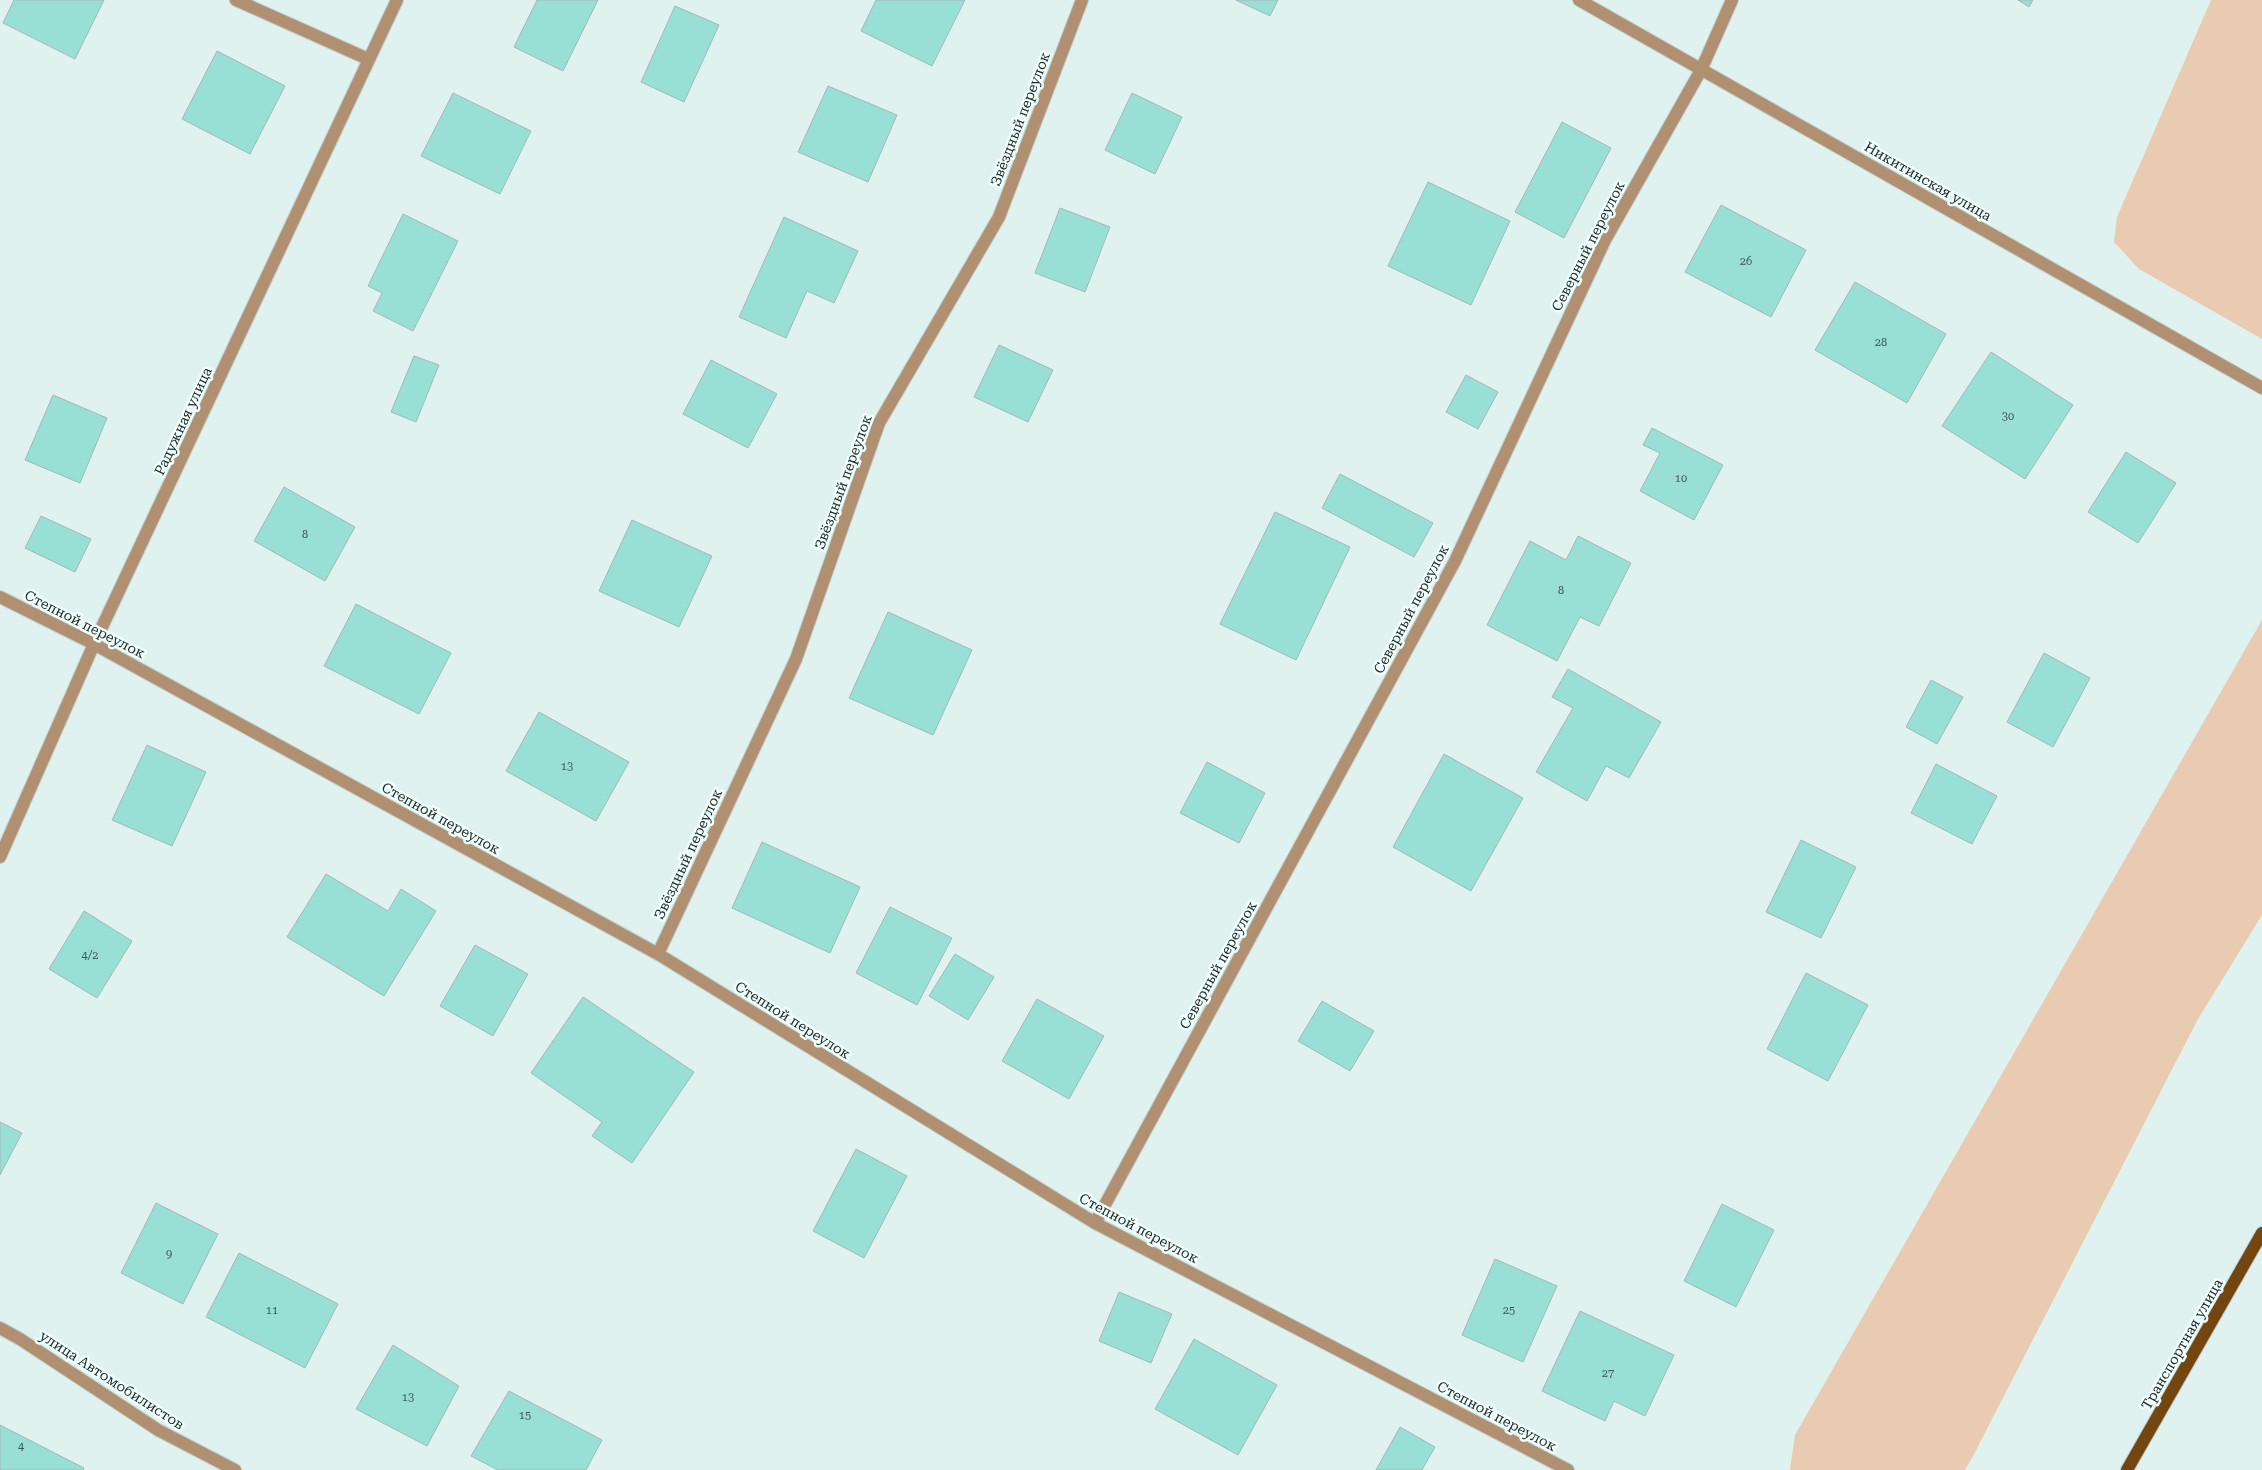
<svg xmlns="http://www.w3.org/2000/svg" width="2262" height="1470" font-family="'Roboto Serif',serif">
<rect width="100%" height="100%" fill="#dff2f0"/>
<!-- green -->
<path fill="#e8cbb0" d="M 2211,0 L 2262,0 L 2262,339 L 2139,269 L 2114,242 L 2117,217 Z
M 2262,620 L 2262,915 L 2198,1019 L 1973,1456 L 1965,1470 L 1790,1470 L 1795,1435 Z"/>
<!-- building -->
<path fill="#98dfd6" stroke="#a5b8b5" d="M 14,0 L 104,0 L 75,59 L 3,23 Z
M 537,0 L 598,0 L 563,71 L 514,47 Z
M 876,0 L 965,0 L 932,66 L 861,31 Z
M 1236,0 L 1278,0 L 1270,16 Z
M 2018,0 L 2033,0 L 2029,7 Z
M 675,6 L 719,25 L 684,102 L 641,82 Z
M 217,51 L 285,86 L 250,154 L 182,119 Z
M 828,86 L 897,115 L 868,182 L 798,152 Z
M 453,93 L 531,131 L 500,194 L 421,156 Z
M 1132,93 L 1182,117 L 1155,174 L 1105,150 Z
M 1562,122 L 1611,148 L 1564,238 L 1515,212 Z
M 1428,182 L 1510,221 L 1471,305 L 1388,266 Z
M 1721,205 L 1806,250 L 1771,317 L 1685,272 Z
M 1060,208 L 1110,227 L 1085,292 L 1035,273 Z
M 403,214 L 458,241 L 413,331 L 373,311 L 382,293 L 368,286 Z
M 784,217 L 858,251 L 834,303 L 807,291 L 786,338 L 739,317 Z
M 1855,282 L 1946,334 L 1907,403 L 1815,350 Z
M 999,345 L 1053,370 L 1028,422 L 974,397 Z
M 1991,352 L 2073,405 L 2025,479 L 1942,426 Z
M 414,356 L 439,365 L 416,422 L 391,412 Z
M 711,360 L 777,394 L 748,448 L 683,414 Z
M 1466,375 L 1498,392 L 1478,429 L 1446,412 Z
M 53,395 L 107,418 L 80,483 L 25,460 Z
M 1652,428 L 1723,465 L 1694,520 L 1640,491 L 1660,453 L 1643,445 Z
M 2126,452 L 2176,483 L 2138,543 L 2088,512 Z
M 1340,474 L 1433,523 L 1414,557 L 1322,508 Z
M 284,487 L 355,527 L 325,581 L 254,541 Z
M 1275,512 L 1350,547 L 1296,660 L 1220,624 Z
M 41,516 L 91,539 L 75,572 L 25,548 Z
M 632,520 L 712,556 L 679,627 L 599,591 Z
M 1578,536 L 1631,563 L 1599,626 L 1580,617 L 1557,661 L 1487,625 L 1530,541 L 1566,560 Z
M 356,604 L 451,653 L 419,714 L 324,666 Z
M 888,612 L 972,650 L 933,735 L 849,698 Z
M 2044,653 L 2090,678 L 2053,747 L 2007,722 Z
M 1568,669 L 1661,722 L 1629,778 L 1606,766 L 1587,801 L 1536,772 L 1573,708 L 1552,697 Z
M 1931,680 L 1963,697 L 1937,744 L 1906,727 Z
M 539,712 L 629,762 L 596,821 L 506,771 Z
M 147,745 L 206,772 L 172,846 L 112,820 Z
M 1444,754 L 1523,798 L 1471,891 L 1393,847 Z
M 1207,762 L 1265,793 L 1239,843 L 1180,813 Z
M 1936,764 L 1997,796 L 1972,844 L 1911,813 Z
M 1801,840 L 1856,867 L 1821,938 L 1766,912 Z
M 762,842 L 860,887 L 830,953 L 732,908 Z
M 326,874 L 388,911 L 401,889 L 436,911 L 384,996 L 287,937 Z
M 890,907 L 952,938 L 917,1005 L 856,973 Z
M 84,911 L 132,941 L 97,998 L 49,969 Z
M 475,945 L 528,974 L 493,1036 L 440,1006 Z
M 955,954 L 994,977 L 968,1020 L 929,996 Z
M 1806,973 L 1868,1005 L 1828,1081 L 1767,1049 Z
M 583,997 L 694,1072 L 632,1163 L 592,1136 L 602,1122 L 531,1073 Z
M 1037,999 L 1104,1036 L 1069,1099 L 1002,1061 Z
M 1322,1001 L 1374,1031 L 1350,1071 L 1298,1041 Z
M 0,1122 L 22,1133 L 0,1175 Z
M 856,1149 L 907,1176 L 864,1258 L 813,1231 Z
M 156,1203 L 218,1234 L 183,1304 L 121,1273 Z
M 1722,1204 L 1774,1230 L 1736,1307 L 1684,1281 Z
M 239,1253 L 338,1304 L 305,1368 L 206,1317 Z
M 1495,1259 L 1557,1286 L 1523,1362 L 1462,1335 Z
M 1119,1292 L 1172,1314 L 1151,1363 L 1099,1341 Z
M 1580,1311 L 1674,1355 L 1645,1416 L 1614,1401 L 1605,1421 L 1542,1391 Z
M 1194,1339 L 1277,1385 L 1238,1455 L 1155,1409 Z
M 393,1345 L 459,1386 L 427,1446 L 356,1409 Z
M 509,1391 L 602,1440 L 586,1470 L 498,1470 L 471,1456 Z
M 0,1425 L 84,1468 L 83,1470 L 0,1470 Z
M 1400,1427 L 1435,1447 L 1422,1470 L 1376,1470 Z"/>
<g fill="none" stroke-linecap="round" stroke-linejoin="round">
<!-- minor casing -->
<g stroke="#bdcecc" stroke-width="14">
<path id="minor" d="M 236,0 L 368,59
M 1579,0 L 2262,388
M 0,597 L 94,644 L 658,954 L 1095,1223 L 1568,1470
M 0,857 L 94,644 L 397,0
M 658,954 L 796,659 L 879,423 L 999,217 L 1082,0
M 1095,1223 L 1455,561 L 1605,240 L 1701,70 L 1732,0
M 0,1328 L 20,1339 L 158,1430 L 235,1470"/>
</g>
<!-- major casing -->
<g stroke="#bdcecc" stroke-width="14">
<path id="major" d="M 2127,1470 L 2262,1233"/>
</g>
<!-- minor -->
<use href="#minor" stroke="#b19071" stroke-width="12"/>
<!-- major -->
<use href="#major" stroke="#73450f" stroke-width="12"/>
</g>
<g text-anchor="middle" stroke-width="5" stroke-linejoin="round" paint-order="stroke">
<!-- number labels -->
<g font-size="11" fill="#405754">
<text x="1746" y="265">26</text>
<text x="1881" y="346">28</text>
<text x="2008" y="420">30</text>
<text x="1681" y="482">10</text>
<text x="305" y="538">8</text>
<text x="1561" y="594">8</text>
<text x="567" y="770">13</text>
<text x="90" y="959">4/2</text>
<text x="169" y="1258">9</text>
<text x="272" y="1314">11</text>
<text x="1509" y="1314">25</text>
<text x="1608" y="1377">27</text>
<text x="408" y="1401">13</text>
<text x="525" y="1419">15</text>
<text x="21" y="1450">4</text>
</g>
<!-- street labels -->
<g font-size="14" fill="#232a29" stroke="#effffc">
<text transform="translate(1020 119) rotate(-69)" y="5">Звёздный переулок</text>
<text transform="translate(1928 181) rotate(30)" y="5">Никитинская улица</text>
<text transform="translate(1588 246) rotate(-63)" y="5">Северный переулок</text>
<text transform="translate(183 421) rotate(-65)" y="5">Радужная улица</text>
<text transform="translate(843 482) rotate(-70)" y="5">Звёздный переулок</text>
<text transform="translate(1411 609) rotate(-62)" y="5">Северный переулок</text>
<text transform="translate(85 624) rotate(27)" y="5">Степной переулок</text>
<text transform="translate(441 818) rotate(29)" y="5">Степной переулок</text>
<text transform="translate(688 854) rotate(-65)" y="5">Звёздный переулок</text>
<text transform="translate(1218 965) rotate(-61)" y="5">Северный переулок</text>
<text transform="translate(793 1020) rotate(32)" y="5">Степной переулок</text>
<text transform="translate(1139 1228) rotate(28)" y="5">Степной переулок</text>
<text transform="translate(2182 1344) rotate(-60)" y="5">Транспортная улица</text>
<text transform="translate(112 1380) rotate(33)" y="5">улица Автомобилистов</text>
<text transform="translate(1497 1416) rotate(28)" y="5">Степной переулок</text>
</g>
</g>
</svg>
